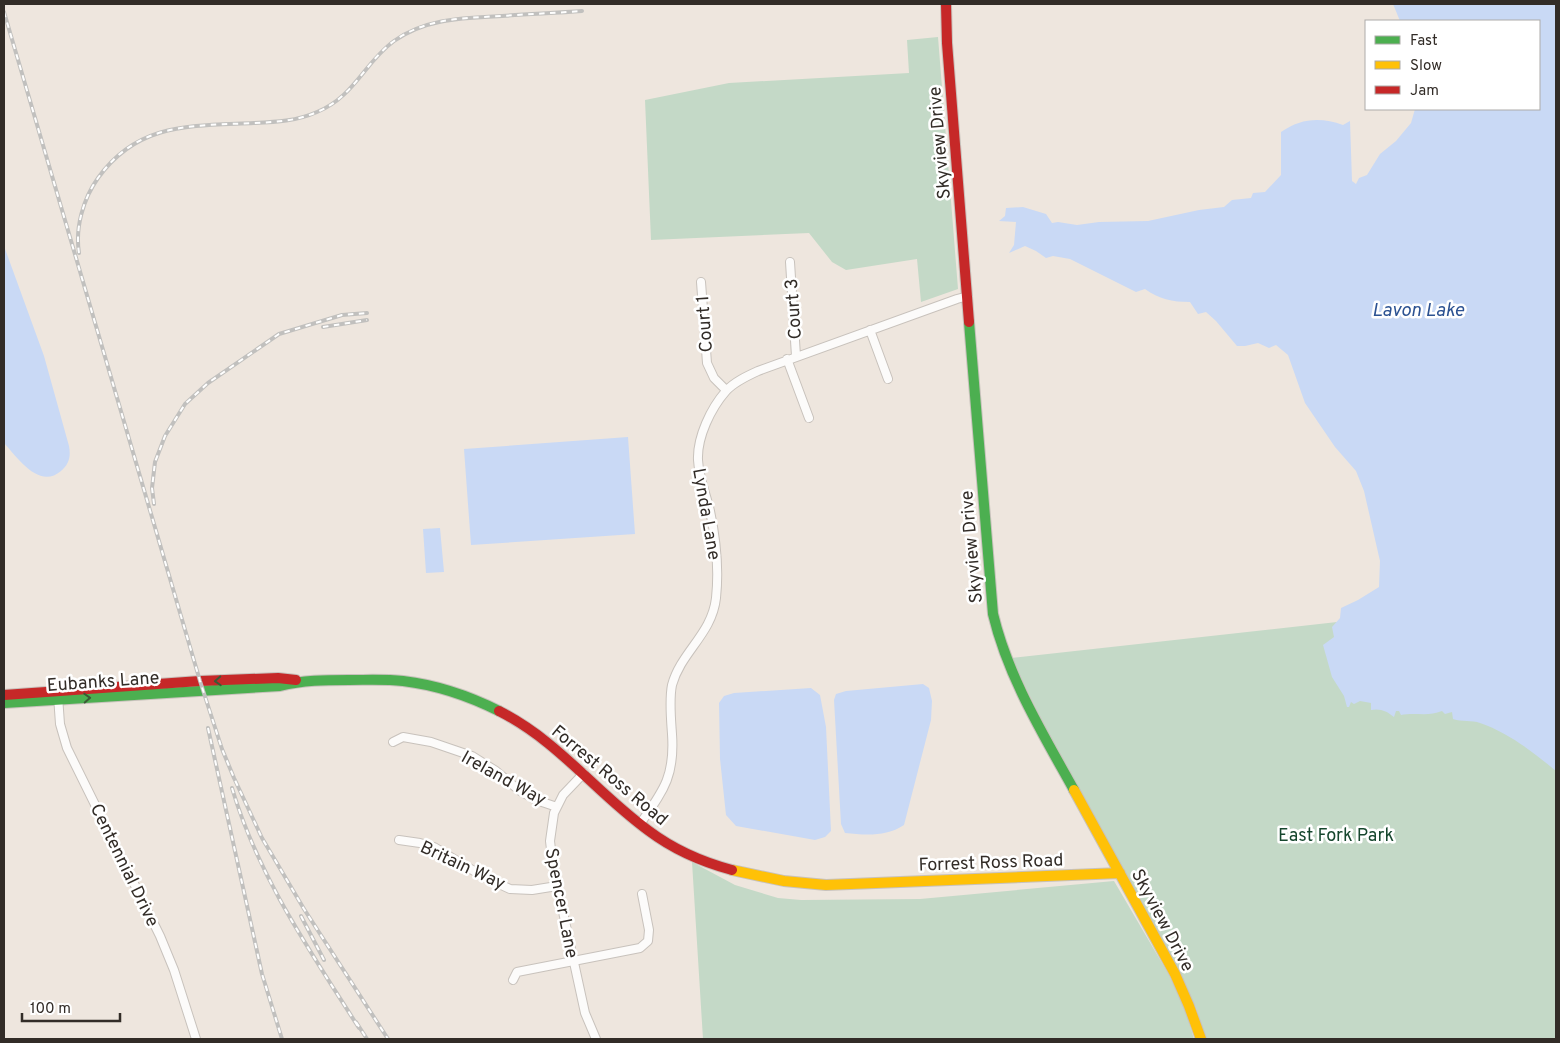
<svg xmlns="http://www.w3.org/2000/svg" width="1560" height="1043" font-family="Overpass,sans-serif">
<rect width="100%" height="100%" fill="#eee6de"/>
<!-- green -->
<path fill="#c4d9c7" d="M 938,37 L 958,289 L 921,302 L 917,259 L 846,270 L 832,262 L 809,233 L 651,240 L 645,100 L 729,83 L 909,73 L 907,40 Z
M 1364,619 L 1556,706 L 1556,1039 L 1206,1039 L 1196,1008 L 1187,989 L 1059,755 L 1011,658 Z
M 692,862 L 735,885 L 778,898 L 801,900 L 920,899 L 1114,881 L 1169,975 L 1186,1012 L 1194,1039 L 703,1039 Z"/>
<!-- water -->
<path fill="#c9d9f5" d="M 1393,4 L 1556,4 L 1556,771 C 1533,752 1509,733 1480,723 C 1472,720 1462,722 1453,719 L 1452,712 L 1445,714 L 1442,711 C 1428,717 1415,712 1401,715 L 1399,711 L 1396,711 L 1394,717 C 1387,711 1380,708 1371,710 L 1371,703 L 1360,701 L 1354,704 L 1351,702 L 1349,707 L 1347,707 L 1344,696 L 1332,677 L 1323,645 L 1334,637 L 1332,627 L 1340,618 L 1341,608 L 1358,600 L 1379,587 L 1380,561 L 1364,491 L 1356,471 L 1335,447 L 1305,403 L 1288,355 L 1276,345 L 1269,348 L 1258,343 L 1245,346 L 1237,346 L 1216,321 L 1206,312 L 1198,314 L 1190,302 C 1172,302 1159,299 1145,289 L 1136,292 L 1070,259 L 1053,256 L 1046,258 L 1036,251 L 1025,246 L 1009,253 L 1014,245 L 1016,222 L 999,221 L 1005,216 L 1006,208 L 1023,207 L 1046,214 L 1052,223 L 1058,222 L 1077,225 L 1099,222 L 1148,221 L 1199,210 L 1224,207 L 1232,200 L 1251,198 L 1253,193 L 1265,192 L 1281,175 L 1281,132 C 1301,118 1321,117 1343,125 L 1350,121 L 1352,181 L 1356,184 L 1359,178 L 1367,175 L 1380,154 L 1396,141 L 1411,123 L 1415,109 L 1539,109 L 1539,21 L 1400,21 Z
M 4,246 L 44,356 L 69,446 C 71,457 69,464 61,471 C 39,490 17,457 4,443 Z
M 628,437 L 635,534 L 471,545 L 464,449 Z
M 440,528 L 444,572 L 426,573 L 423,529 Z
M 923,684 L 929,688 L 932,701 L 931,720 L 904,825 C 886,837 865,835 845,833 L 841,824 L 834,700 L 836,694 L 846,691 Z
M 811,688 L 820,695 L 826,727 L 831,831 L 825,837 L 815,840 L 736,826 L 726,815 L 720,759 L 719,703 L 724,696 L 734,693 Z"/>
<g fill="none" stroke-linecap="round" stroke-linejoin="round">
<!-- street casing -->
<g stroke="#c8c2bc" stroke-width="10">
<path id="street" d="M 790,262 L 796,356
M 701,282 L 707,363 L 714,378 L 726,390
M 870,330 L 888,379
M 787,359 L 809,418
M 58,696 L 60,724 L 67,748 L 160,936 L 174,970 L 196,1039
M 393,742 L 403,737 L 431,742 L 472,756 L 496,771 L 520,791 L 536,800 L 557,807
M 584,773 L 563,795 L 554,813 L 550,841 L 553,866 L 585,1013 L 596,1039
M 640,824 C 663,791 675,777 672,734 C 671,719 669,700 672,685 C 681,652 712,634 716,598 C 719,570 716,539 710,511 C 706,494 699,478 698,460 C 697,437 711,408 726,391 C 734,382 747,376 758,371 L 957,299 L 968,296
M 399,840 L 420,843 L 434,847 L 484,877 L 510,889 L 532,890 L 557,886
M 513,980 L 517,972 L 640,948 L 648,941 L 649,930 L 642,894"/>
</g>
<!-- fast casing -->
<g stroke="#c8c2bc" stroke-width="12">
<path id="fast" d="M 969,322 L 993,614 C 1008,677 1043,734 1074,790
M 4,703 L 280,686 C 303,680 325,680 349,680 C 367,680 385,679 403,681 C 437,685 469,696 499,711"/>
</g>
<!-- slow casing -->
<g stroke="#c8c2bc" stroke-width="12">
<path id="slow" d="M 1074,790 L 1175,974 L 1189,1006 L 1201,1039
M 732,870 L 784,881 L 826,885 L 1120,873"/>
</g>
<!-- jam casing -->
<g stroke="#c8c2bc" stroke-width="12">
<path id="jam" d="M 946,4 L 947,43 L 969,322
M 4,695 L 200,681 L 278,678 L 296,680
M 499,711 C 560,742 595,792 649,831 C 673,849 702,862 732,870"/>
</g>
<!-- street -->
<use href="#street" stroke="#fcfbfa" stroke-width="8"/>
<!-- fast -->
<use href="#fast" stroke="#4caf50" stroke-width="10"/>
<!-- slow -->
<use href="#slow" stroke="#ffc107" stroke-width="10"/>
<!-- jam -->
<use href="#jam" stroke="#c62828" stroke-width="10"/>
<!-- rail casing -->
<g stroke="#c1c0be" stroke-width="4">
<path id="rail" d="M 4,12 L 200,681 L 222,749 L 234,778 L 262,838 L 304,909 L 388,1039
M 79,253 C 75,228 83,199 98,178 C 138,122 191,126 254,123 C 276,122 297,121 317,112 C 354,97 364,63 394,41 C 426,18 464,18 502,16 C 529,14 555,13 582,11
M 323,327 L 367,320
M 154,504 L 152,488 L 155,462 L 165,436 L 185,404 L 208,383 L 279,334 L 342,315 L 367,313
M 208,728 L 262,974 L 282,1039
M 232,788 C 258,876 310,951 359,1028
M 301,916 L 324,960
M 356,1022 L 367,1039"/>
</g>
<!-- rail -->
<use href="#rail" stroke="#fff" stroke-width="2" stroke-dasharray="5.5" stroke-linecap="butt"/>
</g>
<!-- one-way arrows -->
<defs><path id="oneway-chevron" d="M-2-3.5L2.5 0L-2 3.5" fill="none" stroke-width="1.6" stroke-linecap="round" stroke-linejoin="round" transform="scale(1.25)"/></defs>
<g stroke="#3b5a35">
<use href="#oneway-chevron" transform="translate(218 681) rotate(177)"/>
<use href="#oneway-chevron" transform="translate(87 698) rotate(-3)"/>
</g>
<g text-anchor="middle" stroke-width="5" stroke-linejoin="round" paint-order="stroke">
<!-- street labels -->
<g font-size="18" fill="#322c27" stroke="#fff">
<text transform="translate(939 143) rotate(-95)" y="6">Skyview Drive</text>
<text transform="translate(793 309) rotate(-94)" y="6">Court 3</text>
<text transform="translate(704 324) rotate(-94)" y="6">Court 1</text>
<text transform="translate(707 514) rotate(80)" y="6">Lynda Lane</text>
<text transform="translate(971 547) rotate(-95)" y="6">Skyview Drive</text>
<text transform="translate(103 681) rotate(-4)" y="6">Eubanks Lane</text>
<text transform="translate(610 775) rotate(40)" y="6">Forrest Ross Road</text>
<text transform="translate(504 778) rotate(29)" y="6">Ireland Way</text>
<text transform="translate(991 862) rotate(-2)" y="6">Forrest Ross Road</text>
<text transform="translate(125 865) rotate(64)" y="6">Centennial Drive</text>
<text transform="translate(463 865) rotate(25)" y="6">Britain Way</text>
<text transform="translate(562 903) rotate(79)" y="6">Spencer Lane</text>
<text transform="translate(1163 920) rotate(62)" y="6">Skyview Drive</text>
</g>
<!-- park labels -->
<g font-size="18" fill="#16472e" stroke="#fff">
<text x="1336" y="841">East Fork Park</text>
</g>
<!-- water labels -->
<g font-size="19" font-style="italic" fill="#2c5292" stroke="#fff">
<text x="1418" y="316">Lavon Lake</text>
</g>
</g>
<!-- border -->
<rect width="1560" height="1043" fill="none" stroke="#322c27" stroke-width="10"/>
<!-- legend -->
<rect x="1365" y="20" width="175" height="90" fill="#ffffff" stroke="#adaba9"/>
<rect x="1375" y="36" width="25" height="8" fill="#4caf50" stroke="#adaba9"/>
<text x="1410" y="45" font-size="15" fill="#322c27">Fast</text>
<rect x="1375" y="61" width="25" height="8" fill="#ffc107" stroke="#adaba9"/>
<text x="1410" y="70" font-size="15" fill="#322c27">Slow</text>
<rect x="1375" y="86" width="25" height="8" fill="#c62828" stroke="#adaba9"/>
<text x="1410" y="95" font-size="15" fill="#322c27">Jam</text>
<!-- scale -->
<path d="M22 1013v8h98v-8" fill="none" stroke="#322c27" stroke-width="2.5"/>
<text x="30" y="1013" font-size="15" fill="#322c27" stroke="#ffffff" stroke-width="4" paint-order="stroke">100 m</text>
</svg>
